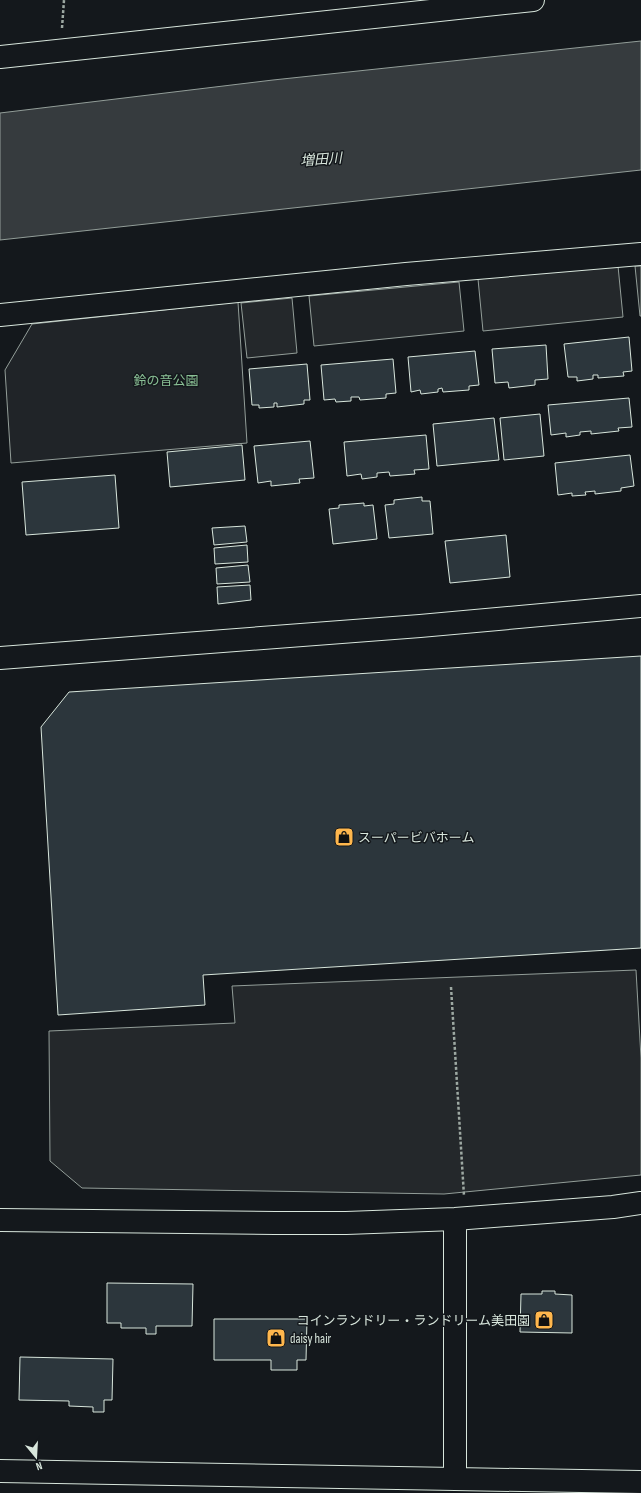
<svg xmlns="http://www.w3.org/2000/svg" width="641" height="1493" font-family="'Sofia Sans Condensed','Noto Sans JP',sans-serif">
<rect width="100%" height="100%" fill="#14181c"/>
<!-- green -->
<path fill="#202428" stroke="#939e99" d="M 238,302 L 247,443 L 11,463 L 5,370 L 32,324 Z"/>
<!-- parking -->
<path fill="#24282b" stroke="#939e99" d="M 618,266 L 623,317 L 483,331 L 478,279 Z
M 635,266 L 641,266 L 641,316 L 640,316 Z
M 459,282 L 464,331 L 314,346 L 309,296 Z
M 292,298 L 297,353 L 247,358 L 241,303 Z
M 636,970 L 641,1058 L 641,1175 L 444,1194 L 82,1188 L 50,1161 L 49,1031 L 235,1023 L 232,986 Z"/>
<!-- water -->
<path fill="#363b3e" stroke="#939e99" d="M 641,41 L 641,170 L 0,240 L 0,113 L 273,80 Z"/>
<!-- building -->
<path fill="#2c363c" stroke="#d8e6dc" d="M 629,337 L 632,371 L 623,372 L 624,376 L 598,378 L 598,375 L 593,375 L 593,379 L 577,381 L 577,377 L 568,377 L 564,344 Z
M 546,345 L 548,379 L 535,380 L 535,385 L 509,388 L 508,382 L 495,383 L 492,349 Z
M 475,351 L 479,385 L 469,386 L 469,390 L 443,392 L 442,388 L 438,389 L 438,392 L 421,394 L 420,390 L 411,392 L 408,357 Z
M 393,359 L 396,393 L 386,394 L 386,398 L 360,400 L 359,397 L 351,397 L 351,401 L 336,402 L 335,399 L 324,400 L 321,365 Z
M 307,364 L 310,400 L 304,400 L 304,404 L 277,407 L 277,403 L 274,403 L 274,407 L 259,408 L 259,405 L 252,405 L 249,369 Z
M 629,398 L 632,427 L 618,428 L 619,431 L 591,434 L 591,431 L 580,432 L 580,435 L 566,437 L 566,433 L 551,435 L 548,405 Z
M 540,414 L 544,456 L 504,460 L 500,418 Z
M 494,418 L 499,460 L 437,466 L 433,424 Z
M 426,435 L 429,469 L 414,470 L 415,474 L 390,476 L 389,472 L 377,473 L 377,477 L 362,479 L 361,474 L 347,476 L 344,442 Z
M 310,441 L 314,478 L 299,479 L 300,483 L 271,486 L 271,481 L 258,483 L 254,446 Z
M 242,445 L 245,480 L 170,487 L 167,452 Z
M 630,455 L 634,486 L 621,488 L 621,491 L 595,494 L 595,491 L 585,492 L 586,495 L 572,496 L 572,493 L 558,495 L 555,463 Z
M 115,475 L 119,528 L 26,535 L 22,482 Z
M 422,497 L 422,501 L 430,501 L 433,534 L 389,538 L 385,505 L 394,504 L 394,500 Z
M 364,503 L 364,506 L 373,505 L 377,539 L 333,544 L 329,509 L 339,508 L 339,505 Z
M 245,526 L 247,542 L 214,545 L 212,528 Z
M 506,535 L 510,577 L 450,583 L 445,541 Z
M 247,545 L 248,562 L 215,564 L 214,548 Z
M 248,565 L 250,582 L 217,584 L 216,568 Z
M 250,585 L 251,600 L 218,604 L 217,587 Z
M 641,656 L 641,948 L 203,975 L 205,1005 L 58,1015 L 41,727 L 69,692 Z
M 107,1283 L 193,1284 L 192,1326 L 156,1326 L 156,1334 L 146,1334 L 146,1328 L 121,1328 L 121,1323 L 107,1323 Z
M 542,1291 L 555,1291 L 555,1294 L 572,1295 L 572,1333 L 520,1332 L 521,1294 L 542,1294 Z
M 214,1319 L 307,1319 L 306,1360 L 297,1360 L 297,1370 L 271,1370 L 271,1360 L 214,1360 Z
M 20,1357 L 113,1359 L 112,1400 L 104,1400 L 104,1412 L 93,1412 L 93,1407 L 69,1406 L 69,1401 L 19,1400 Z"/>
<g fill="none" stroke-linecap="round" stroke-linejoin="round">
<!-- minor casing -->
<g stroke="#d8e6dc" stroke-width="24">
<path id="minor" d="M 0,57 L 533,0
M 0,315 L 406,274 L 641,254
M 0,658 L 420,626 L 641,606
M 0,1220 L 275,1223 L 346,1223 L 455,1219 L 613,1207 L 641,1203
M 0,1471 L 455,1479 L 455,1219
M 455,1479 L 641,1482"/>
</g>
<!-- path -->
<path stroke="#9da8a2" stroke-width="2.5" stroke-dasharray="3 2" stroke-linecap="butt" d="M 62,28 L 64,0
M 451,987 L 464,1196"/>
<!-- minor -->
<use href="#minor" stroke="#14181c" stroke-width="22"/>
</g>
<!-- icons -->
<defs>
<g id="shop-square" transform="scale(1)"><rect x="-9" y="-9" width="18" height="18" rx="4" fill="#ffb74d" stroke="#14181c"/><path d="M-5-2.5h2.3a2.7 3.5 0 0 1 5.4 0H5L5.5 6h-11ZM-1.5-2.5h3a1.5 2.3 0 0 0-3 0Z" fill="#111"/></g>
</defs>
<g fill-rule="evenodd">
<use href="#shop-square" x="344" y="837"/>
<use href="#shop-square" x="544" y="1320"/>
<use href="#shop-square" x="276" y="1338"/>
</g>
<g text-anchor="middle" stroke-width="3" stroke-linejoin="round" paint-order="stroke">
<!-- park labels -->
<g font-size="13" fill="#8ac095" stroke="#14181c">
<text x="166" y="385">鈴の音公園</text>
</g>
<!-- poi labels -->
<g font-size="13" fill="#d8e6dc" stroke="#14181c" text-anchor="start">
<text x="358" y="842">スーパービバホーム</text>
<text x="530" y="1325" text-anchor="end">コインランドリー・ランドリーム美田園</text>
<text x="290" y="1343">daisy hair</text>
</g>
<!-- water labels -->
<g font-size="14" font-style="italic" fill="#d8e6dc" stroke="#14181c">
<text transform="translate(321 159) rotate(-4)" y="5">増田川</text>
</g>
</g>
<!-- north arrow -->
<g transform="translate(36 1457) rotate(162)" stroke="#14181c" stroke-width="3" paint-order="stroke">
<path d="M0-3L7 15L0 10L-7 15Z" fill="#d8e6dc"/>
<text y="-6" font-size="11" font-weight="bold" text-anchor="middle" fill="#d8e6dc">N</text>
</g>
</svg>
